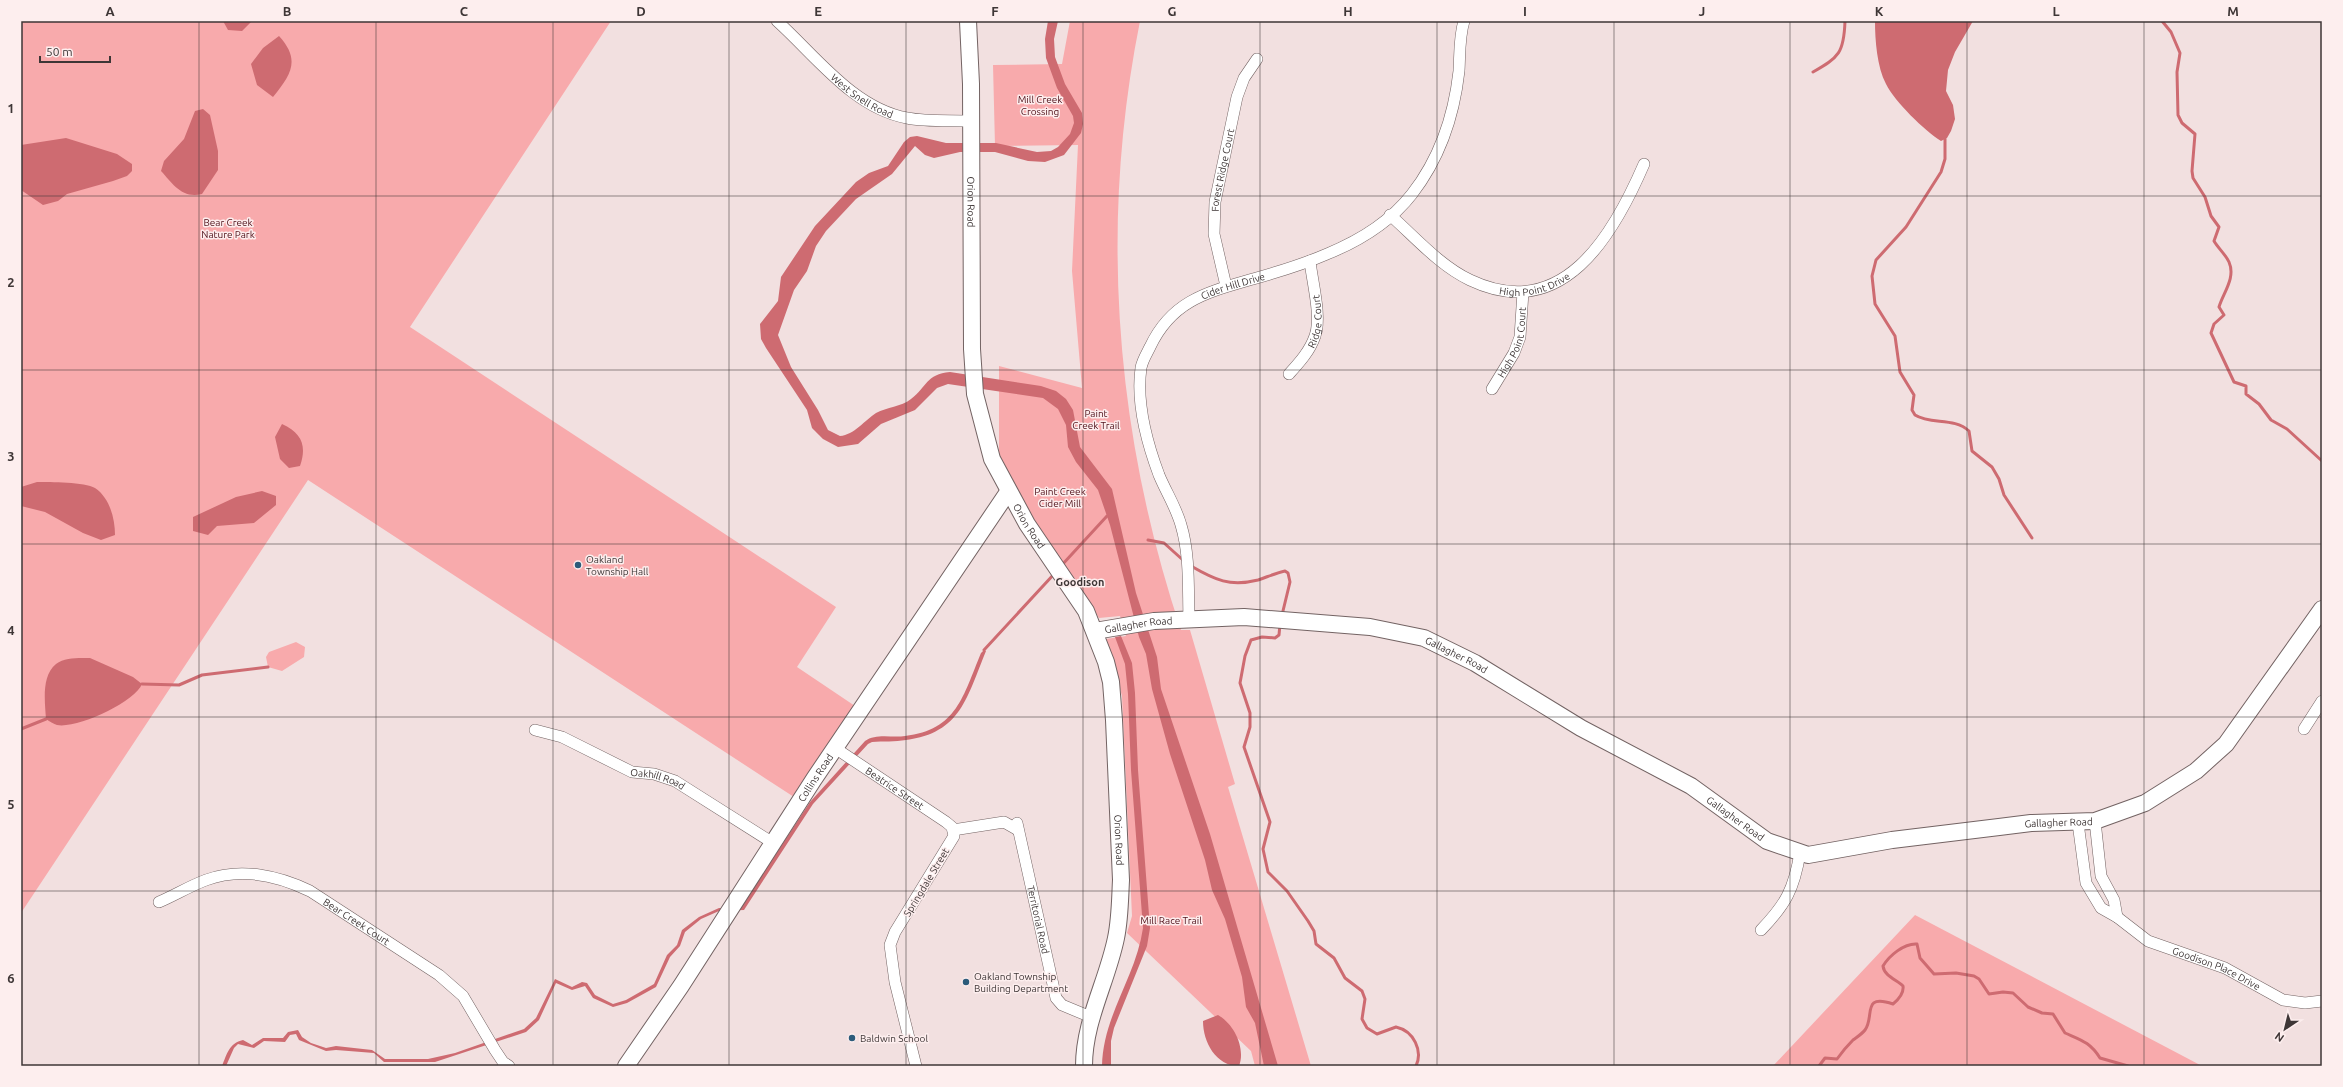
<svg xmlns="http://www.w3.org/2000/svg" width="2343" height="1087" font-family="Ubuntu,sans-serif">
<rect width="100%" height="100%" fill="#f2e0e0"/>
<!-- green -->
<path fill="#f8aaac" d="M 21,21 L 611,21 L 410,327 L 836,607 L 797,667 L 855,706 L 794,797 L 308,480 L 21,913 Z
M 1070,21 L 1140,21 C 1099,225 1115,433 1181,630 L 1190,630 L 1235,784 L 1228,787 L 1311,1066 L 1255,1066 L 1251,1051 L 1127,933 L 1132,916 L 1122,696 L 1106,639 L 1126,636 L 1120,616 L 1099,618 L 1030,519 L 999,465 L 999,366 L 1082,388 L 1072,271 L 1078,145 L 995,146 L 993,65 L 1062,64 Z
M 296,642 L 305,647 L 304,657 L 282,671 L 268,667 L 266,657 L 269,652 Z
M 1915,915 L 2202,1066 L 1773,1066 Z"/>
<!-- water -->
<path fill="#ce6b71" d="M 223,21 L 252,21 L 242,31 L 228,30 Z
M 1048,21 L 1058,21 L 1054,39 L 1055,57 L 1065,84 L 1082,113 L 1083,124 L 1081,133 L 1064,155 L 1045,162 L 1028,161 L 995,152 L 960,152 L 934,158 L 925,155 L 915,146 L 892,174 L 856,199 L 826,231 L 816,246 L 807,271 L 794,290 L 778,335 L 791,367 L 818,410 L 828,430 L 840,436 C 854,435 865,420 876,413 C 887,407 901,407 911,399 C 927,387 926,374 950,372 L 1041,386 L 1056,391 L 1066,399 L 1073,410 L 1080,447 L 1112,489 L 1136,593 L 1157,657 L 1161,689 L 1210,834 L 1278,1066 L 1264,1066 L 1255,1023 L 1246,1007 L 1242,977 L 1225,919 L 1212,890 L 1205,860 L 1170,754 L 1152,689 L 1146,654 L 1139,637 L 1110,525 L 1098,490 L 1076,462 L 1068,447 L 1066,425 L 1058,409 L 1043,398 L 948,384 L 937,388 L 915,410 L 881,424 L 858,444 L 838,447 L 823,439 L 812,428 L 807,410 L 766,348 L 761,339 L 760,324 L 778,301 L 781,277 L 815,226 L 856,182 L 869,173 L 888,166 L 904,142 L 910,137 L 917,136 L 946,143 L 996,143 L 1037,152 L 1051,151 L 1058,147 L 1070,134 L 1074,123 L 1073,116 L 1057,88 L 1046,58 L 1045,39 Z
M 1875,21 L 1973,21 L 1955,52 L 1948,70 L 1946,91 L 1953,105 L 1955,119 L 1951,131 L 1947,138 L 1941,141 C 1924,130 1895,102 1886,84 C 1877,67 1875,40 1875,21 Z
M 279,36 C 301,60 291,75 273,97 L 257,85 L 251,64 L 263,48 Z
M 203,109 L 210,115 L 218,151 L 218,170 L 202,194 C 182,199 173,184 161,171 L 164,161 L 184,139 L 195,111 Z
M 66,138 L 117,154 L 132,164 L 132,171 L 127,176 L 113,181 L 67,194 L 58,201 L 43,205 L 21,190 L 21,145 Z
M 282,424 C 302,433 307,446 300,466 L 289,468 L 280,459 L 275,437 Z
M 37,482 C 50,482 85,482 95,488 C 110,498 115,519 115,535 L 101,540 L 83,533 L 45,512 L 21,506 L 21,487 Z
M 262,491 L 276,496 L 276,505 L 254,523 L 217,526 L 208,535 L 193,531 L 193,517 L 236,497 Z
M 1121,636 L 1132,663 L 1135,693 L 1138,770 L 1150,928 L 1147,946 L 1114,1028 L 1111,1041 L 1111,1066 L 1102,1066 C 1103,1015 1136,977 1143,928 L 1131,770 L 1128,694 L 1125,664 L 1115,637 Z
M 984,650 L 986,651 C 967,697 961,733 906,740 C 895,742 883,741 872,742 L 868,744 L 813,804 L 744,910 L 719,911 L 701,919 L 685,932 L 680,946 L 670,957 L 656,987 L 627,1003 L 613,1007 L 593,998 L 585,986 L 572,990 L 556,983 L 539,1020 L 526,1032 L 435,1062 L 384,1062 L 374,1053 L 336,1050 L 326,1051 L 299,1040 L 296,1034 L 290,1035 L 285,1042 L 264,1041 L 254,1048 L 238,1044 L 234,1048 L 226,1066 L 222,1066 C 227,1054 229,1043 243,1040 L 252,1045 L 263,1038 L 283,1038 L 288,1032 L 298,1030 L 302,1037 L 311,1043 L 326,1048 L 336,1046 L 372,1050 L 385,1059 L 428,1059 L 455,1053 L 524,1029 L 536,1018 L 555,979 L 572,987 L 582,982 L 587,983 L 595,995 L 613,1004 L 626,1000 L 654,984 L 667,955 L 677,945 L 682,930 L 699,917 L 719,908 L 740,908 L 810,802 L 865,741 C 876,733 892,738 905,736 C 957,730 963,696 981,653 Z
M 90,658 L 133,677 L 142,684 C 135,702 77,729 57,725 C 54,724 49,721 46,719 C 45,703 41,676 56,664 C 65,657 79,658 90,658 Z
M 1218,1015 C 1234,1024 1246,1048 1239,1066 C 1216,1066 1203,1042 1203,1021 Z"/>
<g fill="none" stroke-linecap="round" stroke-linejoin="round">
<!-- stream -->
<path stroke="#ce6b71" stroke-width="3" d="M 2162,21 L 2171,32 L 2180,53 L 2177,72 L 2178,115 L 2182,123 L 2195,134 L 2192,171 L 2193,178 L 2205,197 L 2211,216 L 2219,227 L 2214,241 C 2218,248 2226,255 2229,262 C 2236,278 2223,293 2219,307 L 2224,315 L 2214,324 L 2211,333 L 2234,382 L 2246,386 L 2246,394 L 2259,404 L 2271,420 L 2287,429 L 2322,461
M 1813,72 C 1839,57 1844,53 1845,21
M 1945,139 L 1945,159 L 1941,172 L 1906,227 L 1876,260 L 1872,276 L 1875,304 L 1895,336 L 1900,372 L 1914,395 L 1912,410 L 1915,415 C 1931,425 1954,417 1969,431 L 1972,451 L 1992,467 L 1999,479 L 2004,495 L 2032,538
M 1148,540 L 1164,543 L 1184,561
M 1061,566 L 1107,516
M 1191,566 C 1215,580 1230,587 1258,580 C 1267,577 1276,573 1285,571 L 1288,573 L 1290,582 L 1282,615
M 1280,624 L 1279,635 L 1275,638 L 1262,637 L 1251,640 L 1245,656 L 1240,683 L 1250,713 L 1250,727 L 1244,747 L 1270,822 L 1263,849 L 1268,872 L 1287,891 L 1308,921 L 1314,931 L 1316,944 L 1334,958 L 1345,978 L 1362,991 L 1365,999 L 1362,1019 L 1367,1028 L 1377,1034 L 1396,1027 C 1414,1031 1423,1051 1416,1066
M 984,650 L 1055,573
M 142,684 L 179,685 L 202,675 L 268,667
M 21,729 L 46,719
M 1819,1066 L 1825,1058 L 1837,1059 C 1842,1052 1847,1046 1853,1040 C 1857,1037 1862,1034 1865,1030 C 1875,1017 1861,993 1893,1004 C 1898,1000 1904,993 1903,986 C 1897,980 1884,976 1883,966 C 1889,956 1904,943 1917,944 L 1920,958 L 1934,974 L 1956,973 L 1974,976 L 1979,979 L 1989,994 L 2003,992 L 2013,993 L 2028,1007 L 2042,1013 L 2053,1014 L 2065,1033 C 2081,1040 2090,1042 2100,1058 L 2128,1066"/>
<!-- street casing -->
<g stroke="#736363" stroke-width="12">
<g id="street">
<path id="s1" d="M 777,21 C 815,55 853,108 907,118 C 927,122 950,120 971,121"/>
<path id="s2" d="M 1390,215 C 1415,237 1440,266 1470,280 C 1562,324 1613,236 1644,164"/>
<path id="s3" d="M 1226,286 L 1214,234 L 1215,202 L 1237,97 L 1244,78 L 1257,59"/>
<path id="s4" d="M 1289,374 C 1299,363 1310,351 1315,336 C 1322,317 1312,281 1310,261"/>
<path id="s5" d="M 1492,389 L 1514,353 L 1520,337 L 1523,292"/>
<path id="s6" d="M 1189,618 C 1188,588 1190,555 1181,525 C 1176,507 1166,492 1159,475 C 1147,443 1136,403 1141,368 C 1142,361 1147,353 1150,347 C 1172,300 1208,292 1253,279 C 1278,272 1304,264 1327,254 C 1359,241 1391,221 1412,194 C 1440,158 1454,116 1459,71 C 1460,55 1459,37 1464,21"/>
<path d="M 2304,729 L 2322,701"/>
<path id="s7" d="M 535,730 L 562,737 L 632,772 L 654,774 L 675,781 L 773,843"/>
<path id="s8" d="M 835,748 L 946,822 L 952,827 L 954,836 L 895,932 L 890,945 L 895,982 L 916,1066"/>
<path id="s9" d="M 1017,823 L 1056,998 L 1062,1005 L 1091,1017"/>
<path d="M 2078,823 L 2086,883 L 2101,908 L 2117,917 L 2114,900 L 2101,876 L 2095,821"/>
<path d="M 953,830 L 1004,822 L 1018,830"/>
<path id="s10" d="M 159,902 C 175,895 190,886 206,880 C 241,867 279,876 310,891 L 439,975 L 463,996 L 495,1050 L 503,1062 L 509,1066"/>
<path id="s11" d="M 2117,917 L 2148,941 L 2225,968 L 2283,1000 L 2305,1003 L 2322,1001"/>
<path d="M 1761,930 C 1786,904 1794,889 1800,853"/>
</g>
</g>
<!-- secondary casing -->
<g stroke="#736363" stroke-width="18">
<g id="secondary">
<path id="s12" d="M 968,21 L 971,84 L 972,349 L 975,394 L 992,459 L 1027,524 L 1086,611 L 1106,662 L 1111,682 L 1114,720 L 1121,880 C 1120,899 1120,919 1116,938 C 1107,982 1084,1021 1084,1066"/>
<path id="s13" d="M 1095,631 L 1154,621 L 1244,617 L 1370,627 L 1424,638 L 1475,663 L 1581,728 L 1691,786 L 1767,841 L 1808,855 L 1892,840 L 1999,827 L 2031,823 L 2095,821 L 2145,803 L 2196,771 L 2226,744 L 2322,609"/>
<path id="s14" d="M 626,1066 L 681,986 L 814,779 L 1008,492"/>
</g>
</g>
<!-- street -->
<use href="#street" stroke="#fff" stroke-width="11"/>
<!-- secondary -->
<use href="#secondary" stroke="#fff" stroke-width="16"/>
</g>
<!-- grid -->
<path fill="none" stroke="#3e3636" stroke-width="1" stroke-opacity="0.55" d="M 199,21 L 199,1066M 376,21 L 376,1066M 553,21 L 553,1066M 729,21 L 729,1066M 906,21 L 906,1066M 1083,21 L 1083,1066M 1260,21 L 1260,1066M 1437,21 L 1437,1066M 1614,21 L 1614,1066M 1790,21 L 1790,1066M 1967,21 L 1967,1066M 2144,21 L 2144,1066M 21,196 L 2322,196M 21,370 L 2322,370M 21,544 L 2322,544M 21,717 L 2322,717M 21,891 L 2322,891"/>
<!-- markers -->
<g fill="#2c5b7a" stroke="#fdeeee" stroke-width="1.5">
<circle cx="578" cy="565" r="4"/>
<circle cx="966" cy="982" r="4"/>
<circle cx="852" cy="1038" r="4"/>
</g>
<g text-anchor="middle" stroke-width="3" stroke-linejoin="round" paint-order="stroke">
<!-- street labels -->
<g font-size="10" fill="#3e3636" stroke="#fdeeee">
<text dy="4" stroke="none"><textPath href="#s1" startOffset="114">West Snell Road</textPath></text>
<text dy="4" stroke="none"><textPath href="#s3" startOffset="118">Forest Ridge Court</textPath></text>
<text dy="4" stroke="none"><textPath href="#s12" startOffset="181">Orion Road</textPath></text>
<text dy="4" stroke="none"><textPath href="#s2" startOffset="171">High Point Drive</textPath></text>
<text dy="4" stroke="none"><textPath href="#s6" startOffset="388">Cider Hill Drive</textPath></text>
<text dy="4" stroke="none"><textPath href="#s4" startOffset="61">Ridge Court</textPath></text>
<text dy="4" stroke="none"><textPath href="#s5" startOffset="52">High Point Court</textPath></text>
<text dy="4" stroke="none"><textPath href="#s12" startOffset="517">Orion Road</textPath></text>
<text dy="4" stroke="none"><textPath href="#s13" startOffset="44">Gallagher Road</textPath></text>
<text dy="4" stroke="none"><textPath href="#s13" startOffset="368">Gallagher Road</textPath></text>
<text dy="4" stroke="none"><textPath href="#s14" startOffset="345">Collins Road</textPath></text>
<text dy="4" stroke="none"><textPath href="#s7" startOffset="133">Oakhill Road</textPath></text>
<text dy="4" stroke="none"><textPath href="#s8" startOffset="72">Beatrice Street</textPath></text>
<text dy="4" stroke="none"><textPath href="#s13" startOffset="692">Gallagher Road</textPath></text>
<text dy="4" stroke="none"><textPath href="#s13" startOffset="1027">Gallagher Road</textPath></text>
<text dy="4" stroke="none"><textPath href="#s12" startOffset="853">Orion Road</textPath></text>
<text transform="translate(926 882) rotate(-59)" y="4">Springdale Street</text>
<text dy="4" stroke="none"><textPath href="#s9" startOffset="99">Territorial Road</textPath></text>
<text dy="4" stroke="none"><textPath href="#s10" startOffset="215">Bear Creek Court</textPath></text>
<text dy="4" stroke="none"><textPath href="#s11" startOffset="113">Goodison Place Drive</textPath></text>
</g>
<!-- park labels -->
<g font-size="10" fill="#4e0f18" stroke="#fdeeee">
<text x="1040" y="103">Mill Creek<tspan x="1040" dy="12">Crossing</tspan></text>
<text x="228" y="226">Bear Creek<tspan x="228" dy="12">Nature Park</tspan></text>
<text x="1096" y="417">Paint<tspan x="1096" dy="12">Creek Trail</tspan></text>
<text x="1060" y="495">Paint Creek<tspan x="1060" dy="12">Cider Mill</tspan></text>
<text x="1171" y="924">Mill Race Trail</text>
</g>
<!-- poi labels -->
<g font-size="10" fill="#3e3636" stroke="#fdeeee" text-anchor="start">
<text x="586" y="563">Oakland<tspan x="586" dy="12">Township Hall</tspan></text>
<text x="974" y="980">Oakland Township<tspan x="974" dy="12">Building Department</tspan></text>
<text x="860" y="1042">Baldwin School</text>
</g>
<!-- neighbourhood labels -->
<g font-size="11" font-weight="bold" fill="#3e3636" stroke="#fdeeee">
<text x="1080" y="586">Goodison</text>
</g>
</g>
<!-- border -->
<rect width="2343" height="1087" fill="none" stroke="#fdeeee" stroke-width="44"/>
<!-- north arrow -->
<g transform="translate(2285 1029) rotate(215)" stroke="#fdeeee" stroke-width="3" paint-order="stroke">
<path d="M0-3L7 15L0 10L-7 15Z" fill="#3e3636"/>
<text y="-6" font-size="11" font-weight="bold" text-anchor="middle" fill="#3e3636">N</text>
</g>
<!-- scale -->
<path d="M40 56v6h70v-6" fill="none" stroke="#3e3636" stroke-width="2"/>
<text x="46" y="56" font-size="12" fill="#3e3636" stroke="#fdeeee" stroke-width="3" paint-order="stroke">50 m</text>
<rect x="22" y="22" width="2299" height="1043" fill="none" stroke="#3e3636" stroke-width="1.5"/>
<g font-size="13" text-anchor="middle" font-weight="bold" fill="#3e3636">
<text x="110" y="16">A</text>
<text x="287" y="16">B</text>
<text x="464" y="16">C</text>
<text x="641" y="16">D</text>
<text x="818" y="16">E</text>
<text x="995" y="16">F</text>
<text x="1172" y="16">G</text>
<text x="1348" y="16">H</text>
<text x="1525" y="16">I</text>
<text x="1702" y="16">J</text>
<text x="1879" y="16">K</text>
<text x="2056" y="16">L</text>
<text x="2233" y="16">M</text>
<text x="11" y="113">1</text>
<text x="11" y="287">2</text>
<text x="11" y="461">3</text>
<text x="11" y="635">4</text>
<text x="11" y="809">5</text>
<text x="11" y="983">6</text>
</g>
</svg>
